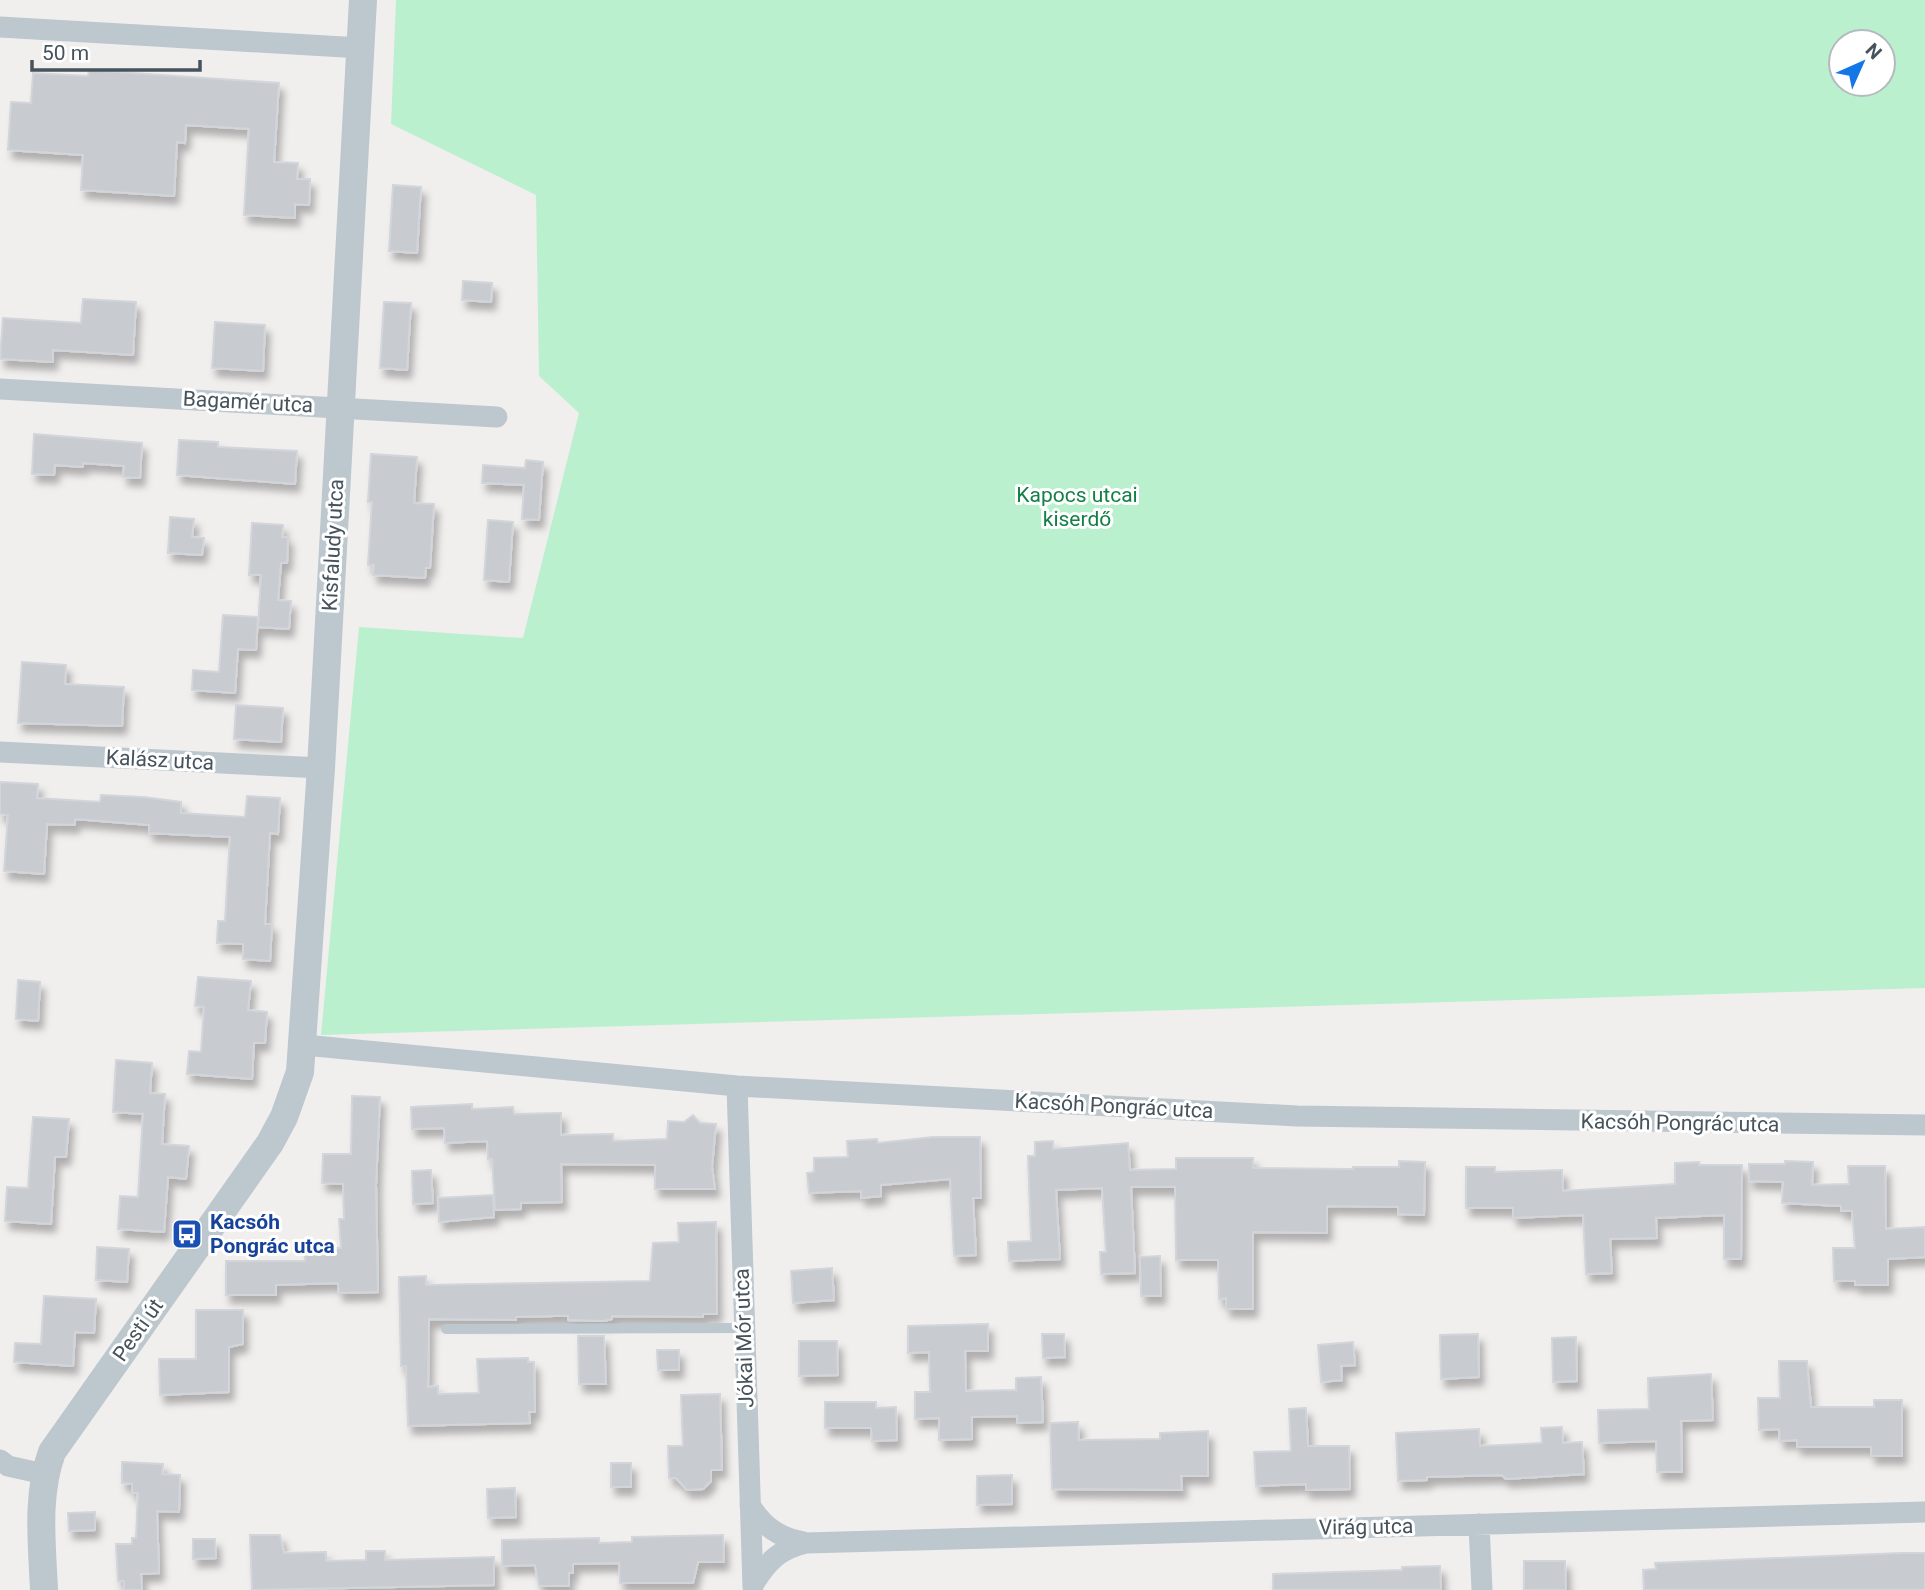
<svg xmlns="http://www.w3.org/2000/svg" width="1925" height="1590" font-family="Roboto,sans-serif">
<defs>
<filter id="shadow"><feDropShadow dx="4.5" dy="8" stdDeviation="3.5" flood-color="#0004"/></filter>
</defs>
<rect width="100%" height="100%" fill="#f1eeee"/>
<!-- green -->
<path fill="#bbf0ce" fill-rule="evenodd" d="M 396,0 L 1925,0 L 1925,988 L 321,1035 L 359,627 L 523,638 L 579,413 L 539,376 L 536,195 L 391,124 ZM 1841,42 L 1883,42 L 1883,84 L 1841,84 Z"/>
<!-- building -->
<path fill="#c8ccd1" stroke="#d2d5da" stroke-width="2" filter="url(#shadow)" d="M 89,70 L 279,83 L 274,162 L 298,163 L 297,179 L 310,179 L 309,205 L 295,204 L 295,218 L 244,215 L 249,129 L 186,125 L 185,143 L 177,142 L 174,196 L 81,190 L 83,155 L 8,150 L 11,102 L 31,103 L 33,73 L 88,76 Z
M 393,185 L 421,187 L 417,253 L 389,251 Z
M 463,281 L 492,283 L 491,302 L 462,300 Z
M 83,299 L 136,302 L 133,355 L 53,350 L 53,362 L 0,359 L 3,318 L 81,323 Z
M 384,302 L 411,303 L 407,370 L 380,368 Z
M 215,322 L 265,325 L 263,371 L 212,368 Z
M 34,434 L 142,443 L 140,478 L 123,477 L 124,466 L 83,463 L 83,467 L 55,465 L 54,475 L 32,474 Z
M 179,440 L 218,442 L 218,447 L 297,451 L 295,484 L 177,475 Z
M 371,454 L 417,457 L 414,503 L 434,504 L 430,568 L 426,568 L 425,578 L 373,575 L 374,565 L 368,565 L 372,502 L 368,502 Z
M 526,460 L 543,462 L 539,520 L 522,519 L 524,485 L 482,483 L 483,465 L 525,468 Z
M 170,517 L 194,519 L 192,537 L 204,538 L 202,555 L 168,553 Z
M 488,520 L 513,522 L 509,582 L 484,580 Z
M 252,523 L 283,525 L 282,537 L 288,537 L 287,563 L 281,563 L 278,600 L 291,601 L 289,629 L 258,627 L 261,575 L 249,575 Z
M 223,615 L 258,617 L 256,650 L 238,649 L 235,693 L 192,690 L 193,670 L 219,672 Z
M 22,662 L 66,665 L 65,684 L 124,687 L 122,726 L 18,723 Z
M 236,705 L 283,708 L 281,742 L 234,739 Z
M 0,782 L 38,784 L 37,798 L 100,802 L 101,795 L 143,797 L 181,802 L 181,813 L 245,817 L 247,796 L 280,798 L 278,834 L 270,833 L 265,924 L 272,924 L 270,961 L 243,959 L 243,944 L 217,943 L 218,921 L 225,921 L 230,837 L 149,833 L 149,825 L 75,819 L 75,825 L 47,824 L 44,874 L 4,871 L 8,815 L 0,814 Z
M 198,977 L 251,981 L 248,1010 L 267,1012 L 265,1043 L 254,1043 L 252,1079 L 187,1074 L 189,1051 L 201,1052 L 204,1007 L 195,1006 Z
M 18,980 L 40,982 L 38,1021 L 16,1019 Z
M 116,1060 L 152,1063 L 150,1093 L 165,1094 L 162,1144 L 189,1146 L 186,1179 L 168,1177 L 164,1232 L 118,1229 L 120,1196 L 138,1197 L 143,1114 L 113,1112 Z
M 352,1096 L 380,1097 L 376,1185 L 378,1292 L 339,1293 L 338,1283 L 276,1285 L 276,1295 L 226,1295 L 226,1261 L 305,1261 L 305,1247 L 341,1248 L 339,1219 L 344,1219 L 343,1184 L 322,1183 L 323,1154 L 351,1154 Z
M 472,1104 L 472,1109 L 513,1107 L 514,1114 L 561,1113 L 561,1135 L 613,1134 L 613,1141 L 667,1139 L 668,1121 L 684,1122 L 693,1115 L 700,1123 L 716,1124 L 712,1167 L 715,1189 L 655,1189 L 655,1165 L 561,1164 L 562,1202 L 521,1203 L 521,1209 L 495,1210 L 492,1159 L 488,1159 L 487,1141 L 445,1143 L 444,1128 L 412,1129 L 411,1107 Z
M 33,1117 L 69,1119 L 66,1157 L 55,1157 L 51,1224 L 5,1221 L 7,1187 L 28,1188 Z
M 933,1137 L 980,1137 L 981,1198 L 973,1198 L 976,1255 L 954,1256 L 950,1179 L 881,1185 L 881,1196 L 861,1198 L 861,1191 L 809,1193 L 807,1173 L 814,1172 L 814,1158 L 848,1157 L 847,1141 L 877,1139 L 878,1143 Z
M 1053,1141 L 1053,1149 L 1128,1143 L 1130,1170 L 1176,1169 L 1176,1158 L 1253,1158 L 1253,1168 L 1353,1169 L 1353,1167 L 1399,1167 L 1399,1161 L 1425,1162 L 1424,1215 L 1398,1214 L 1398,1207 L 1327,1206 L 1327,1233 L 1253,1232 L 1253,1309 L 1226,1309 L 1226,1298 L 1219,1299 L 1218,1260 L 1176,1260 L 1175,1187 L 1131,1187 L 1135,1273 L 1101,1274 L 1100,1252 L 1106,1252 L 1102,1188 L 1056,1190 L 1060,1259 L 1009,1261 L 1008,1242 L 1031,1241 L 1028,1156 L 1035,1156 L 1035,1142 Z
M 1785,1161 L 1813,1162 L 1812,1185 L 1849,1184 L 1848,1166 L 1885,1166 L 1886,1229 L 1925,1227 L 1925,1257 L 1888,1259 L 1888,1285 L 1855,1285 L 1855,1281 L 1834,1281 L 1833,1248 L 1855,1248 L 1852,1211 L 1841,1211 L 1841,1206 L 1782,1203 L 1783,1182 L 1749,1181 L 1749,1164 L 1785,1164 Z
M 1699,1162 L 1699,1165 L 1742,1165 L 1741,1259 L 1724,1259 L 1724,1215 L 1656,1218 L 1657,1238 L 1610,1239 L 1612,1273 L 1586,1274 L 1583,1215 L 1513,1218 L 1513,1208 L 1466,1208 L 1466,1167 L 1495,1167 L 1495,1172 L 1562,1170 L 1563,1191 L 1675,1184 L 1675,1163 Z
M 431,1170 L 433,1203 L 413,1204 L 412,1171 Z
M 493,1195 L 494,1217 L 439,1222 L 438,1198 Z
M 716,1222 L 717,1314 L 703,1314 L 703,1317 L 612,1316 L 612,1319 L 604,1321 L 568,1320 L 568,1316 L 554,1316 L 516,1317 L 516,1320 L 429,1319 L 428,1387 L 438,1386 L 438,1394 L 479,1393 L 477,1359 L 528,1358 L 528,1362 L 534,1362 L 535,1412 L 529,1412 L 530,1423 L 408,1426 L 406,1366 L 401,1366 L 399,1277 L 426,1276 L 426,1285 L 650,1281 L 653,1243 L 679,1242 L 678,1223 Z
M 97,1247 L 129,1249 L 127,1282 L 96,1280 Z
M 1160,1256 L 1161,1296 L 1141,1296 L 1140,1257 Z
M 832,1268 L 834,1300 L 793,1303 L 791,1271 Z
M 44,1296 L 96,1299 L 94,1333 L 75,1332 L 73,1366 L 14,1362 L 15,1343 L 41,1344 Z
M 196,1310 L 243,1310 L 243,1344 L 229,1347 L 229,1392 L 160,1395 L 159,1359 L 196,1359 Z
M 988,1324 L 988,1351 L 965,1351 L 966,1391 L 1016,1390 L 1016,1378 L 1041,1377 L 1043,1422 L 1017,1423 L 1017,1416 L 972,1417 L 972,1439 L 939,1440 L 939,1418 L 915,1419 L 915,1392 L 930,1392 L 929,1352 L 908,1353 L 908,1326 Z
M 1042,1334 L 1064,1334 L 1065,1357 L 1043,1358 Z
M 1478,1334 L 1479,1377 L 1441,1379 L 1440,1335 Z
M 578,1336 L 604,1336 L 606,1384 L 579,1384 Z
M 1576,1337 L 1577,1381 L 1553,1382 L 1552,1338 Z
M 799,1341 L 837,1341 L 838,1375 L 799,1376 Z
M 1353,1342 L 1355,1365 L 1341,1366 L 1342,1380 L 1321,1382 L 1318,1345 Z
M 657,1350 L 679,1350 L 679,1370 L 658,1370 Z
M 1779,1361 L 1807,1361 L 1811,1407 L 1874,1407 L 1874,1400 L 1902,1400 L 1902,1456 L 1871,1456 L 1871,1447 L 1797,1447 L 1797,1440 L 1780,1441 L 1779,1429 L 1759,1430 L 1758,1398 L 1780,1398 Z
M 1711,1374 L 1713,1420 L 1681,1421 L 1682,1472 L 1657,1472 L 1656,1441 L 1599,1443 L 1598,1410 L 1649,1409 L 1648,1378 Z
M 720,1394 L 722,1470 L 711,1470 L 711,1481 L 703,1489 L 687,1490 L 676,1478 L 669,1478 L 668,1446 L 683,1446 L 681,1395 Z
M 825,1402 L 876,1402 L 876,1408 L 896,1407 L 897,1440 L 872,1441 L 871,1428 L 825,1428 Z
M 1306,1408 L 1308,1446 L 1349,1446 L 1350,1489 L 1306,1490 L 1306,1484 L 1256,1486 L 1254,1452 L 1291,1451 L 1289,1409 Z
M 1078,1422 L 1079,1440 L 1160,1439 L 1160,1433 L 1208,1431 L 1208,1476 L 1181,1476 L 1182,1490 L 1052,1489 L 1050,1423 Z
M 1562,1427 L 1563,1443 L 1582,1442 L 1584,1474 L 1506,1479 L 1502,1475 L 1427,1477 L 1427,1480 L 1398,1481 L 1396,1433 L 1479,1429 L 1480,1446 L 1542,1443 L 1541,1428 Z
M 122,1462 L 163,1464 L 162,1474 L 180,1475 L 179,1512 L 157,1511 L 159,1573 L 141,1574 L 142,1590 L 124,1590 L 124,1581 L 118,1581 L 116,1544 L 132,1544 L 132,1538 L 136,1538 L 138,1493 L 132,1493 L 132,1484 L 122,1483 Z
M 611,1463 L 631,1463 L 631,1487 L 611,1487 Z
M 1012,1475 L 1012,1504 L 977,1505 L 977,1476 Z
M 515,1488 L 516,1517 L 488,1518 L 487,1489 Z
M 95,1512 L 95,1530 L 69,1531 L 68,1513 Z
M 250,1535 L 280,1535 L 284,1553 L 326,1552 L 326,1561 L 366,1560 L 366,1551 L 385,1551 L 385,1560 L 494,1557 L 494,1585 L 252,1590 Z
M 723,1535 L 724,1562 L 698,1562 L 693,1583 L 620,1583 L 619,1563 L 573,1564 L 573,1573 L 569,1573 L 569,1586 L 539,1586 L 535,1565 L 502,1566 L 502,1540 L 599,1538 L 599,1543 L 632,1542 L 632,1537 Z
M 193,1539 L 215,1539 L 216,1558 L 193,1559 Z
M 1901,1553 L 1925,1553 L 1925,1590 L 1644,1590 L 1643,1570 L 1656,1569 L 1655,1563 Z
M 1524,1561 L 1565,1561 L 1566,1590 L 1524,1590 Z
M 1440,1566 L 1441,1590 L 1273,1590 L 1273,1574 L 1402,1570 L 1402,1567 Z"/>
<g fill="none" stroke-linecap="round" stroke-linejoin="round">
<!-- service -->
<path stroke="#bcc7ce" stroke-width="10" d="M 446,1329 L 743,1328"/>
<!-- minor -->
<path stroke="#bcc7ce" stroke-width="21" d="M 0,27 L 361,48
M 0,389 L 497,417
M 0,752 L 321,768
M 304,1045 L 737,1086 L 1297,1116 L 1925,1125
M 737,1086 L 753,1587
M 0,1460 L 8,1466 L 44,1474
M 750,1505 C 763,1526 779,1538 804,1542
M 1479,1524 L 1482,1590
M 753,1585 C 767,1562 779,1549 806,1543 L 1925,1512"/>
<!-- tertiary -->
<path stroke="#bcc7ce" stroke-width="28" d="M 44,1590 C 42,1543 36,1496 52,1452 L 270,1143 L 284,1117 L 300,1072 L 321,768 L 363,0"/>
</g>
<!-- icons -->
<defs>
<g id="bus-square" transform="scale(1.575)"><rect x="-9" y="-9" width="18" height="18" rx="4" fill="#1a4fb4" stroke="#fff"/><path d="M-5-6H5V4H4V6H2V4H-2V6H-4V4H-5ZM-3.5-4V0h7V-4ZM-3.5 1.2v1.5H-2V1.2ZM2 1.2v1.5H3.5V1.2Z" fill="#fff"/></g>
</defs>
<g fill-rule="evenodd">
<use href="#bus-square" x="187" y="1234"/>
</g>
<g text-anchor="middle" stroke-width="6" stroke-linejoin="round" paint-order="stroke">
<!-- street labels -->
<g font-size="21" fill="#46535d" stroke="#fff">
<text transform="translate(248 402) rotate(3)" y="7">Bagamér utca</text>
<text transform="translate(333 545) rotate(-87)" y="7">Kisfaludy utca</text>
<text transform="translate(160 760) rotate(3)" y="7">Kalász utca</text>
<text transform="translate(1114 1106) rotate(3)" y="7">Kacsóh Pongrác utca</text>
<text transform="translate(1680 1123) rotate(1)" y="7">Kacsóh Pongrác utca</text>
<text transform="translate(138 1330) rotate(-55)" y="7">Pesti út</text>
<text transform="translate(744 1338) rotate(-92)" y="7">Jókai Mór utca</text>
<text transform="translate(1366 1527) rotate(-1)" y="7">Virág utca</text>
</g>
<!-- park labels -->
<g font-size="21" fill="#148046" stroke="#fff">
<text x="1077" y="502">Kapocs utcai<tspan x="1077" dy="24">kiserdő</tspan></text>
</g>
<!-- transit labels -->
<g font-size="21" font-weight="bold" fill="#164399" stroke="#fff" text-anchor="start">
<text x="210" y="1229">Kacsóh<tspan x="210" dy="24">Pongrác utca</tspan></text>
</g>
</g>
<!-- north arrow -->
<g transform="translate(1862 63) rotate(45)"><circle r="33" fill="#ffffff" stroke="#b5babe" stroke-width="2"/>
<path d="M0-5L12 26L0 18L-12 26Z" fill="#1377e6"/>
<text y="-10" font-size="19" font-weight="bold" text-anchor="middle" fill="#46535d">N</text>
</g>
<!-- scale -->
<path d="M32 60v10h168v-10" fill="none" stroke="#46535d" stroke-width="3.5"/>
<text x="42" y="60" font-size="21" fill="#46535d" stroke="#ffffff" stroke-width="5" paint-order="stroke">50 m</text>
</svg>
